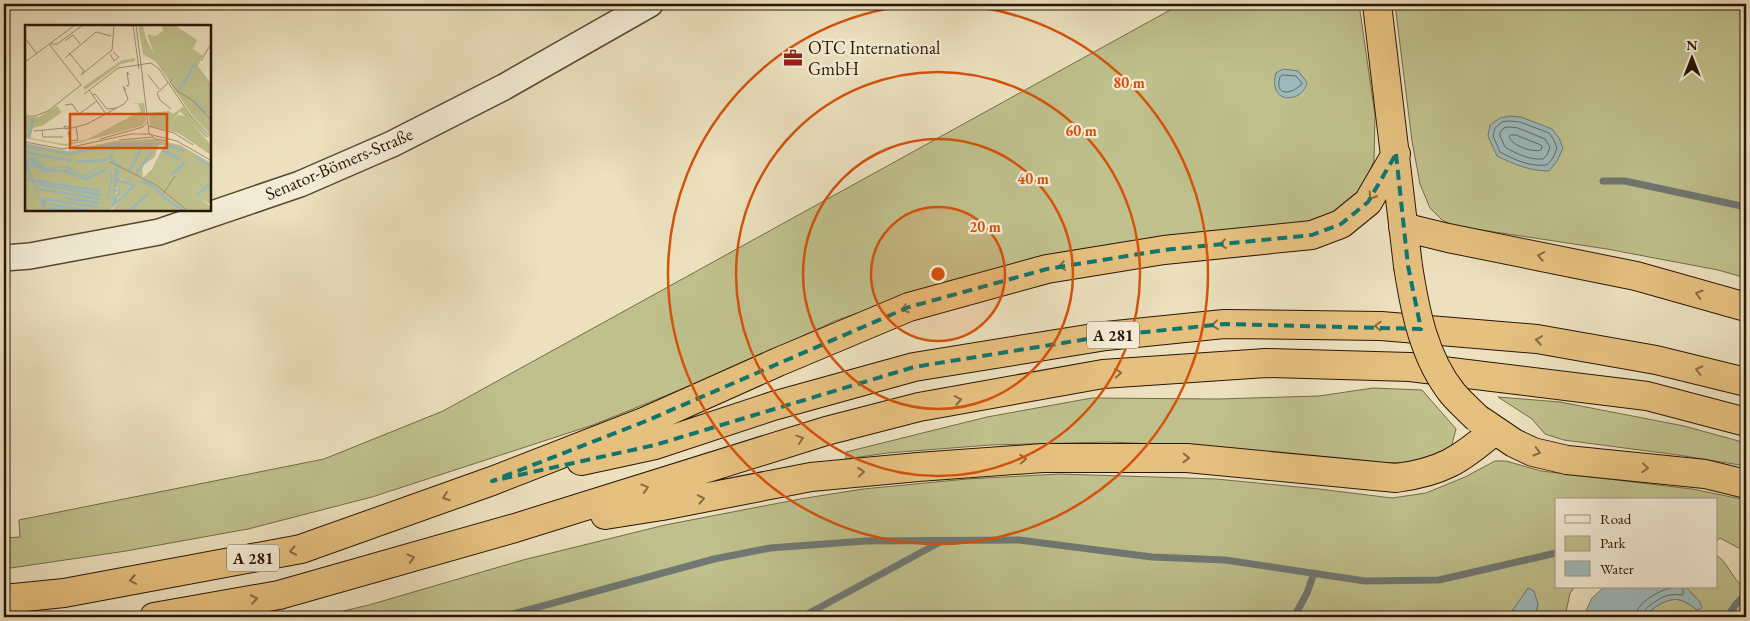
<svg xmlns="http://www.w3.org/2000/svg" width="1750" height="621" font-family="'EB Garamond',serif">
<rect width="100%" height="100%" fill="#ece0be"/>
<filter id="stains"><feTurbulence type="fractalNoise" baseFrequency=".004" numOctaves="4"/><feColorMatrix values="0 0 0 0 .2 0 0 0 0 .09 0 0 0 0 .02 0 0 0 .5 -.17"/></filter>
<radialGradient id="worn" r=".72"><stop offset=".6" stop-color="#630" stop-opacity="0"/><stop offset="1" stop-color="#630" stop-opacity=".3"/></radialGradient>
<!-- green -->
<path fill="#bfc08c" stroke="#746b48" d="M 1181,4 L 1359,4 L 1375,115 L 1374,161 L 1361,190 L 1335,213 L 1306,222 L 1185,234 L 1070,251 L 948,281 L 835,321 L 727,371 L 593,425 L 372,497 L 248,529 L 126,551 L 4,569 L 4,538 L 20,537 L 19,520 L 324,459 L 443,411 Z
M 1395,4 L 1746,4 L 1746,278 L 1718,270 L 1607,249 L 1455,226 L 1442,220 L 1430,208 L 1420,184 L 1412,141 Z
M 1373,388 L 1422,390 L 1456,429 L 1451,448 L 1419,462 L 1372,463 L 1206,446 L 1108,442 L 990,445 L 887,453 L 846,459 L 846,452 L 987,417 L 1092,398 L 1218,399 L 1319,396 Z
M 1498,397 L 1560,402 L 1684,426 L 1746,443 L 1746,466 L 1678,455 L 1564,440 L 1545,434 L 1532,419 Z
M 1495,461 L 1506,461 L 1541,471 L 1692,489 L 1746,500 L 1746,552 L 1720,538 L 1716,542 L 1716,500 L 1556,500 L 1556,587 L 1575,587 L 1570,593 L 1565,617 L 1535,617 L 1538,604 L 1513,609 L 1508,617 L 318,617 L 369,605 L 523,560 L 665,525 L 800,499 L 863,489 L 967,479 L 1060,474 L 1216,479 L 1319,489 L 1392,498 L 1426,493 L 1465,477 Z
M 1716,555 C 1727,562 1731,575 1740,584 L 1746,575 L 1746,617 L 1644,617 C 1653,608 1669,595 1683,601 C 1688,603 1693,607 1697,610 L 1700,602 L 1686,587 L 1716,587 Z"/>
<!-- water -->
<path fill="#9dbabc" stroke="#6f7872" d="M 1283,69 L 1298,71 L 1307,82 C 1304,103 1267,106 1276,73 Z
M 1509,116 L 1521,117 L 1552,129 L 1559,138 L 1563,148 L 1557,161 L 1549,171 C 1529,171 1514,164 1497,156 L 1488,136 L 1490,125 L 1500,118 Z
M 1604,587 L 1686,587 L 1700,602 L 1702,608 L 1697,610 C 1693,607 1688,603 1683,601 C 1669,595 1653,608 1644,617 L 1583,617 L 1592,598 Z
M 1528,588 L 1534,591 L 1538,604 L 1535,617 L 1508,617 Z"/>
<g fill="none" stroke-linecap="round" stroke-linejoin="round">
<!-- shore -->
<path stroke="#646860" stroke-width="1" d="M 1283,75 L 1296,76 L 1302,83 L 1301,85 C 1290,95 1274,96 1280,77 Z
M 1509,121 L 1520,122 L 1549,133 L 1554,140 L 1557,148 L 1553,158 L 1547,165 C 1530,167 1515,160 1500,152 L 1493,136 L 1495,128 L 1502,122 Z
M 1510,127 L 1518,128 L 1545,139 L 1550,147 L 1547,155 L 1543,159 C 1529,160 1517,154 1505,147 L 1500,136 L 1500,132 L 1504,128 Z
M 1511,135 L 1516,135 L 1541,145 L 1542,147 L 1541,150 C 1533,153 1512,146 1509,137 Z
M 1635,617 C 1636,604 1653,595 1664,590 C 1668,588 1673,588 1676,587
M 1641,617 C 1642,609 1661,596 1670,595 C 1674,594 1679,595 1683,595 L 1683,587"/>
<!-- stream -->
<path stroke="#6f7872" stroke-width="7" d="M 1603,181 L 1625,181 L 1746,207
M 502,617 L 714,559 L 770,548 L 865,541 L 1019,540 L 1152,557 L 1225,560 L 1365,581 L 1439,580 L 1556,553
M 802,617 L 942,541
M 1294,617 L 1307,593 L 1314,573
M 1727,617 L 1736,604 L 1746,594"/>
<!-- minor casing -->
<g stroke="#5a4832" stroke-width="28">
<path id="minor" d="M 4,258 L 30,256 L 159,232 L 300,184 L 392,144 L 504,87 L 650,4"/>
</g>
<!-- highway casing -->
<g stroke="#2a1604" stroke-width="30">
<path id="highway" d="M 1377,4 L 1408,266
M 1403,227 L 1448,238 L 1636,276 L 1746,307
M 1480,420 L 1514,443 L 1533,452 L 1567,460 L 1705,474 L 1746,484
M 581,461 L 655,445 L 773,406 L 914,367 L 1106,336 L 1224,324 L 1381,326 L 1537,339 L 1656,360 L 1746,382
M 605,515 L 662,506 L 811,477 L 918,467 L 1043,458 L 1187,458 L 1396,478 C 1442,472 1460,460 1494,431
M 4,599 L 64,593 L 301,549 L 492,481 L 646,421 L 778,362 L 909,307 L 1047,269 L 1164,250 L 1312,235 L 1341,224 L 1368,202 L 1396,154
M 154,617 L 279,595 L 515,528 L 826,431 L 919,407 L 1103,374 L 1266,363 L 1410,367 L 1647,396 L 1746,422"/>
</g>
<!-- minor -->
<use href="#minor" stroke="#f3ebd5" stroke-width="25"/>
<!-- highway -->
<use href="#highway" stroke="#e6c07f" stroke-width="28"/>
<!-- highway-bridge casing -->
<g stroke="#2a1604" stroke-width="30" stroke-linecap="butt">
<path id="highway-bridge" d="M 1408,266 C 1415,311 1424,358 1453,394 C 1461,403 1470,411 1478,419"/>
</g>
<!-- highway-bridge -->
<use href="#highway-bridge" stroke="#e6c07f" stroke-width="28"/>
</g>
<!-- one-way arrows -->
<defs><path id="oneway-chevron" d="M-2-3.5L2.5 0L-2 3.5" fill="none" stroke-width="1.6" stroke-linecap="round" stroke-linejoin="round" transform="scale(1.25)"/></defs>
<g stroke="#886b42">
<use href="#oneway-chevron" transform="translate(1372 196) rotate(123)"/>
<use href="#oneway-chevron" transform="translate(1223 244) rotate(174)"/>
<use href="#oneway-chevron" transform="translate(1541 256) rotate(-169)"/>
<use href="#oneway-chevron" transform="translate(1062 266) rotate(171)"/>
<use href="#oneway-chevron" transform="translate(1699 294) rotate(-164)"/>
<use href="#oneway-chevron" transform="translate(905 309) rotate(159)"/>
<use href="#oneway-chevron" transform="translate(1215 325) rotate(174)"/>
<use href="#oneway-chevron" transform="translate(1378 326) rotate(-177)"/>
<use href="#oneway-chevron" transform="translate(1539 340) rotate(-172)"/>
<use href="#oneway-chevron" transform="translate(1699 370) rotate(-166)"/>
<use href="#oneway-chevron" transform="translate(1118 373) rotate(-4)"/>
<use href="#oneway-chevron" transform="translate(958 400) rotate(-10)"/>
<use href="#oneway-chevron" transform="translate(800 439) rotate(-18)"/>
<use href="#oneway-chevron" transform="translate(1537 452) rotate(16)"/>
<use href="#oneway-chevron" transform="translate(1186 458) rotate(2)"/>
<use href="#oneway-chevron" transform="translate(1023 459) rotate(-4)"/>
<use href="#oneway-chevron" transform="translate(1645 468) rotate(6)"/>
<use href="#oneway-chevron" transform="translate(861 472) rotate(-5)"/>
<use href="#oneway-chevron" transform="translate(645 488) rotate(-17)"/>
<use href="#oneway-chevron" transform="translate(446 497) rotate(160)"/>
<use href="#oneway-chevron" transform="translate(701 499) rotate(-11)"/>
<use href="#oneway-chevron" transform="translate(293 551) rotate(169)"/>
<use href="#oneway-chevron" transform="translate(411 558) rotate(-16)"/>
<use href="#oneway-chevron" transform="translate(133 580) rotate(170)"/>
<use href="#oneway-chevron" transform="translate(254 599) rotate(-10)"/>
</g>
<!-- marked area -->
<path fill="none" stroke="#0f766e" stroke-width="4" stroke-dasharray="10 6" stroke-linejoin="round" d="M 1396,154 L 1408,266 L 1421,329 L 1224,324 L 1106,336 L 914,367 L 655,445 L 492,481 L 646,421 L 909,307 L 1047,269 L 1164,250 L 1312,235 L 1341,224 L 1368,202 Z"/>
<!-- distance rings -->
<circle cx="938" cy="274" r="67" fill="#d5520b" fill-opacity=".12"/>
<g fill="none" stroke="#d5520b" stroke-width="2.5">
<circle cx="938" cy="274" r="67"/>
<circle cx="938" cy="274" r="135"/>
<circle cx="938" cy="274" r="202"/>
<circle cx="938" cy="274" r="270"/>
</g>
<!-- icons -->
<defs>
<g id="office-bare" transform="scale(1.5)"><path d="M-6-3h4V-5.5h4V-3h4V5H-6ZM-1-4.5V-3h2v-1.5ZM-6 0V1H6V0Z" fill="#8f2418" stroke="#f3ebd5" stroke-width="2.5" paint-order="stroke"/></g>
</defs>
<g fill-rule="evenodd">
<use href="#office-bare" x="793" y="58"/>
</g>
<g text-anchor="middle" stroke-width="4.5" stroke-linejoin="round" paint-order="stroke">
<!-- shield labels -->
<g fill="#f3ebd5" stroke="#665643" stroke-width="1">
<rect x="1087" y="321.5" width="52" height="27" rx="4"/>
<rect x="227" y="544.5" width="52" height="27" rx="4"/>
</g>
<g font-size="16" font-weight="bold" fill="#2a1604">
<text x="1113" y="341">A 281</text>
<text x="253" y="564">A 281</text>
</g>
<!-- poi labels -->
<g font-size="18" fill="#2a1604" stroke="#f3ebd5" text-anchor="start">
<text x="808" y="54">OTC International<tspan x="808" dy="21">GmbH</tspan></text>
</g>
<!-- street labels -->
<g font-size="18" fill="#2a1604" stroke="#f3ebd5">
<text transform="translate(339 164) rotate(-23)" y="6">Senator-Bömers-Straße</text>
</g>
</g>
<!-- overview -->
<g transform="translate(25 25)">
<rect width="186" height="186" fill="#ece0be"/>
<path d="M 113,0 L 118,0 L 121,14 L 129,29 L 119,0 L 122,9 L 130,11 L 138,6 L 137,0 L 151,1 L 172,15 L 168,24 L 177,30 L 180,25 L 173,41 L 186,59 L 186,110 L 167,90 L 131,37 L 118,29 ZM 110,33 L 110,36 L 96,39 L 60,65 L 58,62 L 97,35 ZM 119,78 L 121,95 L 117,101 L 41,121 L 0,113 L 0,92 L 14,92 L 32,81 L 37,87 L 19,100 L 8,103 L 5,113 L 40,119 L 63,114 L 116,86 L 113,79 L 105,79 ZM 158,82 L 184,112 L 180,112 L 155,86 L 145,101 L 153,90 L 160,91 L 186,120 L 186,130 L 153,108 L 125,101 L 123,83 L 124,88 L 144,86 L 148,89 ZM 128,114 L 155,120 L 186,138 L 186,180 L 176,174 L 186,182 L 186,186 L 86,186 L 107,161 L 96,153 L 94,156 L 106,161 L 91,175 L 89,169 L 94,167 L 90,159 L 88,176 L 84,186 L 0,186 L 0,134 L 7,132 L 0,132 L 0,118 L 43,126 L 89,116 ZM 133,120 L 139,120 L 127,144 L 118,153 L 117,141 L 130,132 Z" fill="#bfc08c" fill-rule="evenodd"/>
<path d="M 0,132 L 11,132 L 20,143 L 43,141 L 58,151 L 76,141 L 85,144 L 88,153 L 81,186 L 86,152 L 84,144 L 76,142 L 59,152 L 39,142 L 20,145 L 5,136 L 3,139 L 15,173 L 22,176 L 19,186 L 0,140 ZM 90,142 L 95,146 L 92,153 L 111,160 L 84,186 L 88,176 ZM 92,156 L 106,161 L 92,175 L 89,169 L 92,166 L 94,169 L 95,164 L 91,164 Z" fill="#9dbabc" fill-rule="evenodd"/>
<path fill="none" stroke="#9dbabc" stroke-width="2.5" d="M 154,66 L 169,40M 168,75 L 181,88M 4,113 L 8,94M 143,120 L 159,126M 0,121 L 45,129 L 88,119 L 135,119M 140,123 L 138,126 L 155,134M 0,127 L 47,136M 170,131 L 187,143M 51,137 L 82,135M 96,141 L 85,134 L 88,124 L 97,119M 0,142 L 6,139 L 20,146 L 40,146 L 61,154 L 80,145M 104,146 L 118,121M 111,150 L 127,126M 147,150 L 160,137M 0,154 L 75,166M 116,156 L 130,162 L 137,171 L 159,186M 13,159 L 76,170M 14,164 L 75,174M 172,170 L 187,157M 40,173 L 74,178M 20,174 L 73,182M 24,179 L 66,186M 23,183 L 45,186M 104,186 L 123,169"/>
<path fill="none" stroke="#9e8f74" stroke-width="1" d="M 86,0 L 109,1M 108,0 L 114,44M 111,0 L 117,48M 0,13 L 12,29M 40,16 L 48,10 L 55,19M 26,19 L 32,19 L 58,0M 44,28 L 59,46M 85,29 L 89,36 L 94,32 L 88,27M 40,33 L 71,7 L 86,11M 176,36 L 187,17M 0,37 L 50,0M 59,46 L 56,50 L 87,25 L 89,0M 117,48 L 124,108 L 130,114 L 143,116M 123,50 L 134,64M 148,54 L 145,57 L 152,66 L 167,75 L 187,96M 143,58 L 132,68 L 135,75 L 146,84M 101,61 L 104,60 L 102,47 L 105,50M 64,65 L 81,89M 59,69 L 93,43 L 126,38 L 134,44 L 165,90 L 187,113M 67,70 L 70,69 L 82,84 L 92,83M 40,80 L 47,79 L 54,89 L 72,76M 0,91 L 10,91 L 23,86 L 56,60 L 24,19M 123,101 L 149,108 L 168,120M 45,103 L 40,104 L 39,101 L 47,103 L 62,99 L 99,79 L 103,74 L 98,61 L 101,65M 9,106 L 40,103M 17,106 L 18,112 L 38,112M 43,106 L 45,116 L 53,115 L 51,102M 75,114 L 118,102 L 122,97M 94,115 L 128,112M 0,117 L 38,124 L 106,109 L 123,109 L 152,116 L 187,136M 85,137 L 131,160 L 163,186M 138,169 L 150,151"/>
<path fill="#d5520b" fill-opacity="0.15" stroke="#d5520b" stroke-width="2.5" d="M 45,89 L 142,89 L 142,123 L 45,123 Z"/>
<rect width="186" height="186" fill="none" stroke="#2a1604" stroke-width="2.5"/>
</g>
<circle cx="938" cy="274" r="8" fill="#d5520b" stroke="#f3ebd5" stroke-width="2.5"/>
<g font-size="15" text-anchor="middle" font-weight="bold" fill="#d5520b" stroke="#f3ebd5" stroke-width="4.5" stroke-linejoin="round" paint-order="stroke">
<text x="1129" y="88">80 m</text>
<text x="1081" y="136">60 m</text>
<text x="1033" y="184">40 m</text>
<text x="985" y="232">20 m</text>
</g>
<!-- margin -->
<rect width="1750" height="621" fill="none" stroke="#ece0be" stroke-width="20"/>
<rect x="5" y="5" width="1740" height="611" fill="none" stroke="#2a1604" stroke-width="2.5"/>
<rect x="10" y="10" width="1730" height="601" fill="none" stroke="#2a1604"/>
<!-- legend -->
<rect x="1555" y="498" width="162" height="90" fill="#f3ebd5" stroke="#a39681"/>
<rect x="1565" y="515" width="25" height="8" fill="#f3ebd5" stroke="#a39681"/>
<text x="1600" y="524" font-size="15" fill="#2a1604">Road</text>
<rect x="1565" y="536" width="25" height="15" fill="#bfc08c" stroke="#a39681"/>
<text x="1600" y="548" font-size="15" fill="#2a1604">Park</text>
<rect x="1565" y="561" width="25" height="15" fill="#9dbabc" stroke="#a39681"/>
<text x="1600" y="574" font-size="15" fill="#2a1604">Water</text>
<!-- north arrow -->
<g transform="translate(1692 58)" stroke="#f3ebd5" stroke-width="4" paint-order="stroke">
<path d="M0-4L9 19L0 12L-9 19Z" fill="#2a1604"/>
<text y="-8" font-size="14" font-weight="bold" text-anchor="middle" fill="#2a1604">N</text>
</g>
<rect width="100%" height="100%" filter="url(#stains)"/>
<rect width="100%" height="100%" fill="url(#worn)"/>
</svg>
